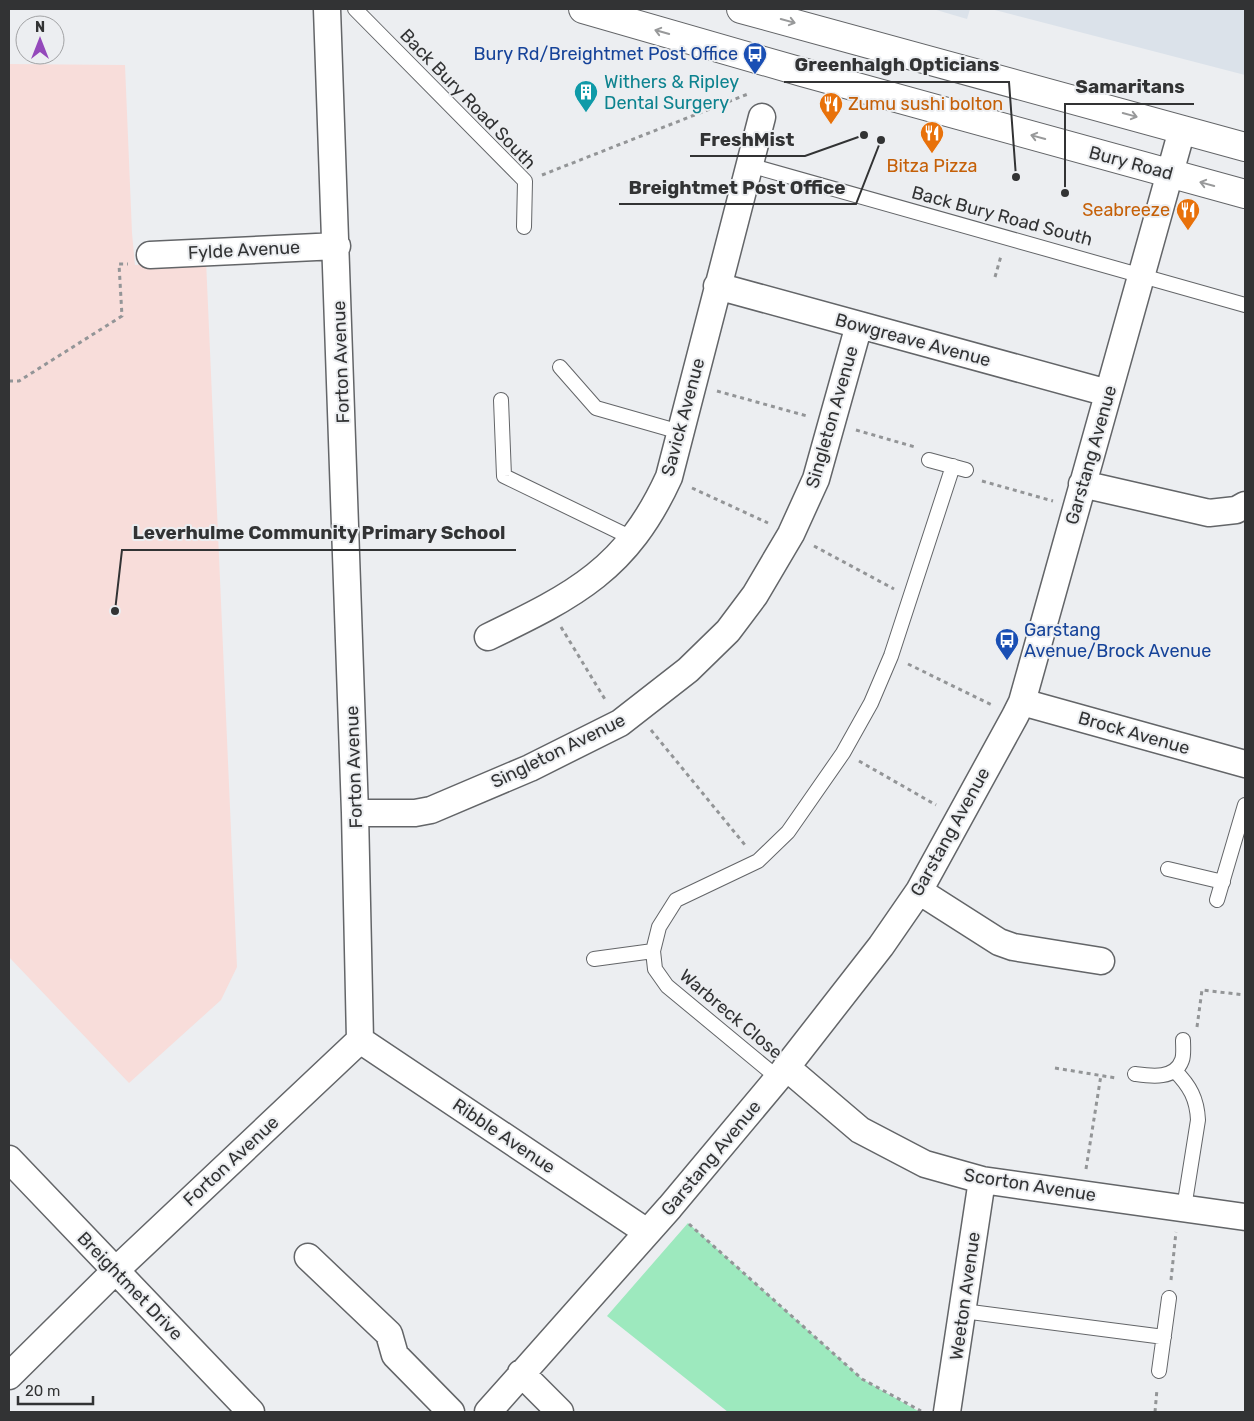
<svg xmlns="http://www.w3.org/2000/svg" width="1254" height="1421" font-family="Rubik,sans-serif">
<rect width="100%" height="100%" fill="#eceef1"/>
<!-- built -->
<path fill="#dbe2ea" d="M 933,9 L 970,9 L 967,19 Z
M 991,9 L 1245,9 L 1245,75 Z"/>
<!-- education -->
<path fill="#f8ddda" d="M 9,64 L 125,65 L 132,233 L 135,265 L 206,260 L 237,967 L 221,1000 L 129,1083 L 9,957 Z"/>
<!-- green -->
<path fill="#9de9be" d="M 688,1223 L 862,1379 L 920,1412 L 728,1412 L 607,1316 Z"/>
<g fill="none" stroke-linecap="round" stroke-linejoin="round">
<!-- lane casing -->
<g stroke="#636568" stroke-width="16">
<path id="lane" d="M 355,9 L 525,181 L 524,227
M 749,165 L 1245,305
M 560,367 L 596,408 L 680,432
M 501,400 L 504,476 L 634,539
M 929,460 L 966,470
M 1168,869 L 1223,882
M 1217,900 L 1245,805
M 594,959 L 653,951
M 1175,1071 C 1190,1086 1197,1099 1198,1120 L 1184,1208
M 1135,1074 C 1150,1076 1175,1080 1182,1060 C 1184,1055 1183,1046 1183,1040
M 778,1078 L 667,986 L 655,969 L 653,951 L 659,927 L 676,900 L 758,861 L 788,832 L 843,753 L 871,703 L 891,656 L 953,466
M 963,1311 L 1164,1337
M 1159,1371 L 1169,1298"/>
</g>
<!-- street casing -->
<g stroke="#636568" stroke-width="29">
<path id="street" d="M 150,255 L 337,246
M 717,286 L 1108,393
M 1082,484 L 1209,513 L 1236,510 L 1245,505
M 488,637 C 575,595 627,569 669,477 L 762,117
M 1022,702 L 1245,764
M 355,813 L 415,813 L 431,810 L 530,768 L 620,723 L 688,670 L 728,631 L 755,595 L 791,534 L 816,479 L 859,325
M 919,891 L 999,942 L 1013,947 L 1101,961
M 360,1040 L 647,1232
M 786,1067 L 860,1130 L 925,1164 L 982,1180 L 1245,1217
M 9,1159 L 251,1412
M 308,1257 L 389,1334 L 395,1355 L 451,1412
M 521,1373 L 560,1412
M 9,1376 L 115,1271 L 360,1040 L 355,813 L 327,9
M 488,1412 L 670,1207 L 778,1078 L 881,946 L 919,891 L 1015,716 L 1022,702 L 1182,130
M 947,1412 L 982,1180"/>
</g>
<!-- highway casing -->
<g stroke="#636568" stroke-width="30">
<path id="highway" d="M 583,9 L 802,72 L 1245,194
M 741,9 L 1245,147"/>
</g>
<!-- path -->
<path stroke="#939597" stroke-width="3" stroke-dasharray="4 4" stroke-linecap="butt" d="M 542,175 L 748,94
M 995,277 L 1001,256
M 9,381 L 19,381 L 122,316 L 119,264 L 128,264
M 717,391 L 807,416
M 856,430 L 915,447
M 982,481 L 1053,501
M 692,488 L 768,523
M 814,546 L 894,589
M 561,627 L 606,701
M 908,664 L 992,705
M 651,730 L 745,845
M 859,761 L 936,805
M 1197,1027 L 1202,990 L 1245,995
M 1055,1068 L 1116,1078
M 1086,1169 L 1101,1075
M 689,1224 L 862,1379 L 921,1411
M 1171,1280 L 1176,1232
M 1155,1412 L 1157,1389"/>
<!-- lane -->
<use href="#lane" stroke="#fff" stroke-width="14"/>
<!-- street -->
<use href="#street" stroke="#fff" stroke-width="26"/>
<!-- highway -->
<use href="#highway" stroke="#fff" stroke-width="28"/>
</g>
<!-- one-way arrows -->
<defs><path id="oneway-shaft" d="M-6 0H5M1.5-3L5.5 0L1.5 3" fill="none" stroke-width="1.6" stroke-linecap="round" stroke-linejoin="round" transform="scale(1.25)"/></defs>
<g stroke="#98999a">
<use href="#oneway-shaft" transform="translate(788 21) rotate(15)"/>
<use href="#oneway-shaft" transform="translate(662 32) rotate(-164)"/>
<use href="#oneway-shaft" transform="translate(1130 115) rotate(15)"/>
<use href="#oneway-shaft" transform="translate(1038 137) rotate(-165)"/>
<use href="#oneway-shaft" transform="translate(1207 184) rotate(-165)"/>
</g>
<!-- icons -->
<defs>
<g id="bus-pin" transform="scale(1.25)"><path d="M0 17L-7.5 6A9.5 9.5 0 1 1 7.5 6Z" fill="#1a4fb4" stroke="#eceef1"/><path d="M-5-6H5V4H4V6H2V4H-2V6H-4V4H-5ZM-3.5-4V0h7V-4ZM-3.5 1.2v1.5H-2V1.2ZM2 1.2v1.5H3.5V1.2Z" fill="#fff"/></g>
<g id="building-pin" transform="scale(1.25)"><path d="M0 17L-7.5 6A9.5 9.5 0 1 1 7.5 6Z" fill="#0f9aa8" stroke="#eceef1"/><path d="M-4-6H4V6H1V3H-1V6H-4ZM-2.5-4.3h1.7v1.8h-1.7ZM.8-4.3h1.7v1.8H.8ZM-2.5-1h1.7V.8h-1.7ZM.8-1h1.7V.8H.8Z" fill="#fff"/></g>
<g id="restaurant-pin" transform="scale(1.25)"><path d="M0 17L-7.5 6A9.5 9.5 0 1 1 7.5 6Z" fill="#e8710a" stroke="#eceef1"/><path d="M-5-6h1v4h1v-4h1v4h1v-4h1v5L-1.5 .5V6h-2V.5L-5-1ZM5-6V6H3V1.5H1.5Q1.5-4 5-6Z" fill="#fff"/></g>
</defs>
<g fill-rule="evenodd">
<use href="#bus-pin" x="755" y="54"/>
<use href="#building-pin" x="586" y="92"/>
<use href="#restaurant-pin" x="831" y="104"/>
<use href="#restaurant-pin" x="932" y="133"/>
<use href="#restaurant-pin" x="1188" y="210"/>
<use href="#bus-pin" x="1007" y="640"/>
</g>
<g text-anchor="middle" stroke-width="4" stroke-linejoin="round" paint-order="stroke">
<!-- transit labels -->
<g font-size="18" fill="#164399" stroke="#eceef1" text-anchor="end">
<text x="738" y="60">Bury Rd/Breightmet Post Office</text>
<text x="1024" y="636" text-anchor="start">Garstang<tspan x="1024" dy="21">Avenue/Brock Avenue</tspan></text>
</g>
<!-- culture labels -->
<g font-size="18" fill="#0d838f" stroke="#eceef1" text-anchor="start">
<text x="604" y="88">Withers &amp; Ripley<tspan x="604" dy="21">Dental Surgery</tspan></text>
</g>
<!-- street labels -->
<g font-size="18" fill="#323334" stroke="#eceef1">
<text transform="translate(468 99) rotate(46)" y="6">Back Bury Road South</text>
<text transform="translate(1131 163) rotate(15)" y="6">Bury Road</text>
<text transform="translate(1002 216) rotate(15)" y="6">Back Bury Road South</text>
<text transform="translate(244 250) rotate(-3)" y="6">Fylde Avenue</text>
<text transform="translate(913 340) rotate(15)" y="6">Bowgreave Avenue</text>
<text transform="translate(341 362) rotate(-92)" y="6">Forton Avenue</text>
<text transform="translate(683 417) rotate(-75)" y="6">Savick Avenue</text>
<text transform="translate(832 417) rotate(-74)" y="6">Singleton Avenue</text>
<text transform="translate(1091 455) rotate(-74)" y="6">Garstang Avenue</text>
<text transform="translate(1134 733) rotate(16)" y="6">Brock Avenue</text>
<text transform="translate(558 751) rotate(-26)" y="6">Singleton Avenue</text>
<text transform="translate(354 767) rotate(-92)" y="6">Forton Avenue</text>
<text transform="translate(950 832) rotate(-61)" y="6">Garstang Avenue</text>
<text transform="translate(731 1014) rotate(40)" y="6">Warbreck Close</text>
<text transform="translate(504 1136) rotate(34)" y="6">Ribble Avenue</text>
<text transform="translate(711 1158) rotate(-50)" y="6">Garstang Avenue</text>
<text transform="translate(231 1161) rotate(-43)" y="6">Forton Avenue</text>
<text transform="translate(1030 1185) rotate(9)" y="6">Scorton Avenue</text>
<text transform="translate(130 1286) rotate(46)" y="6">Breightmet Drive</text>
<text transform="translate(965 1296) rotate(-82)" y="6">Weeton Avenue</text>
</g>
<!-- food labels -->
<g font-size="18" fill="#c56008" stroke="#eceef1" text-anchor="start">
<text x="848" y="110">Zumu sushi bolton</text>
<text x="932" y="172" text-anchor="middle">Bitza Pizza</text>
<text x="1170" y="216" text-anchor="end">Seabreeze</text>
</g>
</g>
<!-- callouts -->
<path fill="none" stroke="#323334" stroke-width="2" d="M1016 177L1009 82H784M1065 193L1065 104H1194M864 135L805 156H690M881 140L856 204H619M115 611L122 550H516"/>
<g fill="#323334" stroke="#eceef1" stroke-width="2">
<circle cx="1016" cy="177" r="5"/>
<circle cx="1065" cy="193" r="5"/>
<circle cx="864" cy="135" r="5"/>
<circle cx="881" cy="140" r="5"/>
<circle cx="115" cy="611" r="5"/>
</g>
<g font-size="19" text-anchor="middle" font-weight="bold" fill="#323334" stroke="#eceef1" stroke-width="4" stroke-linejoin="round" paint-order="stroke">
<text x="897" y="71">Greenhalgh Opticians</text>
<text x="1130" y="93">Samaritans</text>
<text x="747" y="146">FreshMist</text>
<text x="737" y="194">Breightmet Post Office</text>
<text x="319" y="539">Leverhulme Community Primary School</text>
</g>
<!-- border -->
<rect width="1254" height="1421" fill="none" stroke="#323334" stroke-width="20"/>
<!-- north arrow -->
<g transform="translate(40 40)"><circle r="24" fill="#eceef1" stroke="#a2a3a5"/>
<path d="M0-4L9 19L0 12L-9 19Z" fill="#9449bb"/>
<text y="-8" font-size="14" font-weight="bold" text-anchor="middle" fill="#323334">N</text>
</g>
<!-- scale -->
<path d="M18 1396v8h75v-8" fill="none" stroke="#323334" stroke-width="2.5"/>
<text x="25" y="1396" font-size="15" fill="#323334" stroke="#eceef1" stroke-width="4" paint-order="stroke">20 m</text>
</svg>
